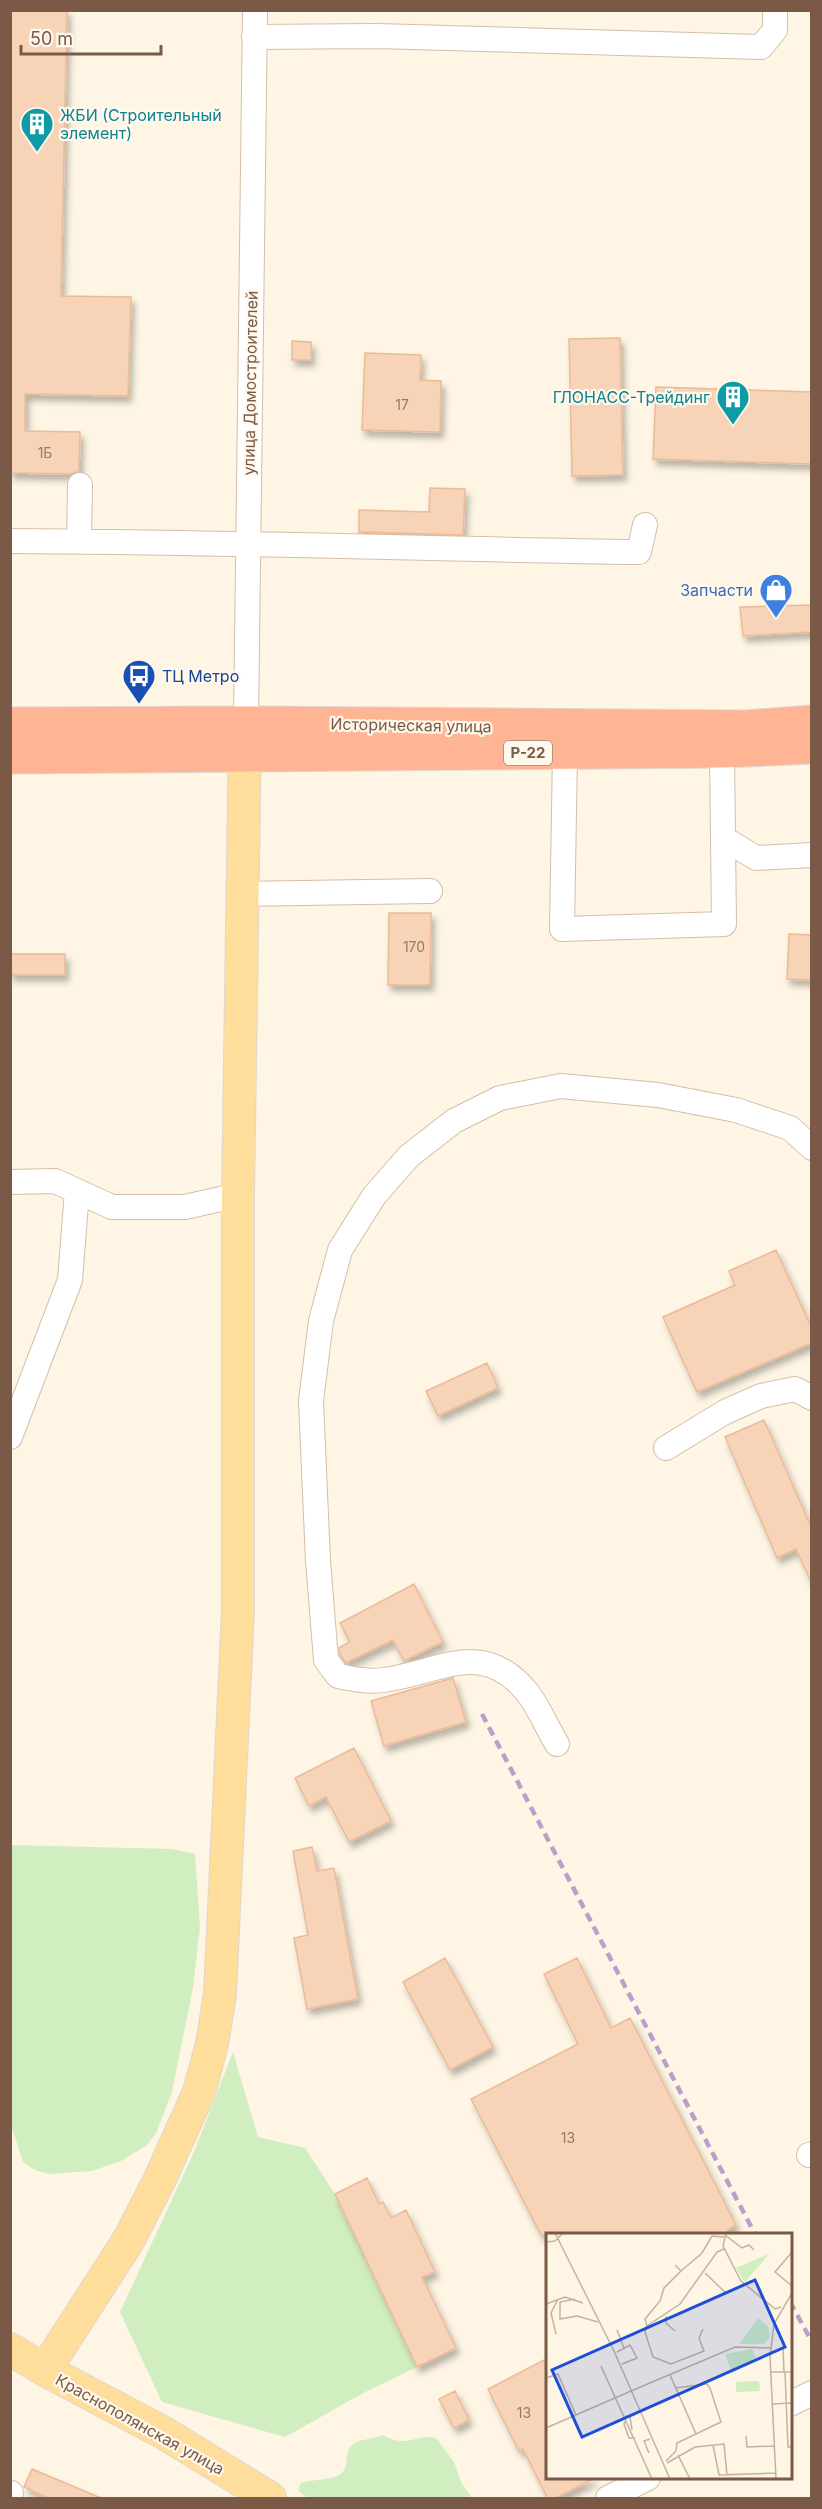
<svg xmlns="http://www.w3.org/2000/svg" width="822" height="2509" font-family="Inter,sans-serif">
<defs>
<filter id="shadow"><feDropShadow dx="3.5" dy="6" stdDeviation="3" flood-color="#0004"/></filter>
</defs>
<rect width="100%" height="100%" fill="#fef5e4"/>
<!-- green -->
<path fill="#d1eec0" d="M 11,1845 L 172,1849 L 195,1854 L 200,1927 L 193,1988 L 172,2092 L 156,2133 L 147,2145 L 121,2161 L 92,2171 L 49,2174 L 35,2170 L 23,2162 L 11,2125 Z
M 233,2052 L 258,2137 L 305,2148 L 335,2194 L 417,2367 L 365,2392 L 285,2437 L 162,2402 L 120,2312 L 194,2152 Z
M 383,2435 C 408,2450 420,2431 437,2439 L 454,2462 L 462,2484 L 471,2496 L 470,2498 L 307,2498 L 298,2490 L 301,2483 C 313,2479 327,2481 339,2475 C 351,2468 343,2455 351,2446 C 358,2438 374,2440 383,2435 Z"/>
<!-- building -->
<path fill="#f7d3b8" stroke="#ebba97" stroke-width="1.5" filter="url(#shadow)" d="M 10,10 L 67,10 L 61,296 L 131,297 L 128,396 L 25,394 L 25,431 L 80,432 L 79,471 L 72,474 L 10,473 Z
M 620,338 L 623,475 L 572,476 L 569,339 Z
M 292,341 L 311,342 L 311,360 L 292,360 Z
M 365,353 L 421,355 L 420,380 L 441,381 L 440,432 L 362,430 Z
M 656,387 L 812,392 L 812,464 L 653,459 Z
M 430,488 L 465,489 L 463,535 L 359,532 L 359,510 L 429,512 Z
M 812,605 L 812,632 L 743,636 L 740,607 Z
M 389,913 L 431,913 L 430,985 L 388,985 Z
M 789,934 L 812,935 L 812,980 L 787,979 Z
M 10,954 L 65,954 L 65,975 L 10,975 Z
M 776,1250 L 812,1329 L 812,1343 L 697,1392 L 663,1317 L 735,1285 L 729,1271 Z
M 487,1363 L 498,1388 L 438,1416 L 426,1391 Z
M 764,1420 L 812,1529 L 812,1584 L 796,1549 L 777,1558 L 725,1437 Z
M 414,1584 L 443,1642 L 404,1661 L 393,1640 L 346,1663 L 340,1655 L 339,1648 L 350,1642 L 340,1623 Z
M 453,1678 L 466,1722 L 384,1746 L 371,1701 Z
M 354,1748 L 391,1821 L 349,1842 L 326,1797 L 309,1806 L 295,1778 Z
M 312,1847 L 317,1871 L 334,1868 L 358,1999 L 307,2009 L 294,1938 L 308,1935 L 293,1851 Z
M 445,1958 L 493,2047 L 450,2070 L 403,1982 Z
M 577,1958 L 611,2028 L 630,2018 L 736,2225 L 727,2230 L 730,2235 L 541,2235 L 471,2099 L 578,2044 L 544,1974 Z
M 367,2178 L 379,2204 L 383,2202 L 391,2218 L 406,2210 L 435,2272 L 422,2277 L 456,2348 L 417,2367 L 335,2194 Z
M 548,2358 L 548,2478 L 595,2478 L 554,2499 L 548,2499 L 523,2449 L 519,2451 L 488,2389 Z
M 455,2391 L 469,2420 L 454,2428 L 439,2399 Z
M 32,2469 L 101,2498 L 101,2499 L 50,2499 L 24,2487 Z"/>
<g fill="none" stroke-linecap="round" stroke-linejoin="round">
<!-- minor casing -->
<g stroke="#d4beab" stroke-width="26">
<path id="minor" d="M 254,37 L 376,36 L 761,47 L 775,30 L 775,10
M 10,541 C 220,542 429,549 639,552 L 645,525
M 79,541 L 80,485
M 246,723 L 255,10
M 565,753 L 562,929 L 724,924 L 722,751
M 723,838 L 756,858 L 812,855
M 243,894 L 430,891
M 10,1182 L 55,1181 L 112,1207 L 185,1207 L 238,1195
M 10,1437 L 70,1280 L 77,1191
M 666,1448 L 725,1412 L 761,1396 L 795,1389 L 812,1398
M 557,1744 C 547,1728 539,1707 527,1692 C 482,1638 441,1672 384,1680 C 368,1682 353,1679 338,1676 L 326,1660 L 318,1561 L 311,1401 L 321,1321 L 340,1250 L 374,1196 L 409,1156 L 454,1121 L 500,1098 L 561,1086 L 658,1095 L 736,1110 L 790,1128 L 812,1148
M 809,2155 L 812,2154
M 790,2404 L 812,2393
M 10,2493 L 11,2493
M 608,2498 L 648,2478"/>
</g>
<!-- major casing -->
<g stroke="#dfd7d3" stroke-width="34">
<path id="major" d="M 10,2349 L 45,2370 L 164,2433 L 270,2498
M 45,2370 L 128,2241 L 160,2179 L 199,2092 L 212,2044 L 220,1994 L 238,1610 L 238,1195 L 245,729"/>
</g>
<!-- highway casing -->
<g stroke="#dfd7d3" stroke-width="35">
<path id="highway" d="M 10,724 L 246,723 L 745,727 L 812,722
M 10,757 L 722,751 L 812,747"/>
</g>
<!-- minor -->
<use href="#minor" stroke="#fff" stroke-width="24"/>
<!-- major -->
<use href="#major" stroke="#ffdd9a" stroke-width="32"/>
<!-- highway -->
<use href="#highway" stroke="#ffb494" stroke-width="33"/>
<!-- rail -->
<path stroke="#b8a0ca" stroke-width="4.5" stroke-dasharray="9 6" stroke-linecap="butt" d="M 482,1714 L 755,2234
M 790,2302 L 812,2342"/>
</g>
<!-- icons -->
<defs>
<g id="building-pin" transform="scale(1.725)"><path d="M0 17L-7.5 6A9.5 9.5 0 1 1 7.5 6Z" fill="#0f9aa8" stroke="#fff8ec"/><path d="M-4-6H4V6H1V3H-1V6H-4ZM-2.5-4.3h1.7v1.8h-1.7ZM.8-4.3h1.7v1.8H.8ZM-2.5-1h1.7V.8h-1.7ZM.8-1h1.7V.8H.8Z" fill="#fff"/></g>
<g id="shop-pin" transform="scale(1.725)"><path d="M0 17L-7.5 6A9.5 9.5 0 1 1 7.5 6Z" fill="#3f7fe0" stroke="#fff8ec"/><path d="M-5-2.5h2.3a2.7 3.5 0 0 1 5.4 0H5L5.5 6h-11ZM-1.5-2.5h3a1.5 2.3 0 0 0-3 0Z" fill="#fff"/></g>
<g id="bus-pin" transform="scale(1.725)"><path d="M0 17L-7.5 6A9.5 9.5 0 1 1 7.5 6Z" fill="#1a4fb4" stroke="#fff8ec"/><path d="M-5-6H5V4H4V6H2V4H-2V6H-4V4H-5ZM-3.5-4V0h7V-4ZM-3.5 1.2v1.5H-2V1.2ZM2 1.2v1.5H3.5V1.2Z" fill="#fff"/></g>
</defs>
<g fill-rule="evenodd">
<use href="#building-pin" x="37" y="124"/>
<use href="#building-pin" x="733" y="397"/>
<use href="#shop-pin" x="776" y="590"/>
<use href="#bus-pin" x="139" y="676"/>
</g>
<g text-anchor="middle" stroke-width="4.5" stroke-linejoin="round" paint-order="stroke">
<!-- number labels -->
<g font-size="14" fill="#997862">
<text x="402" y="410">17</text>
<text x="45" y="458">1Б</text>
<text x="414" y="952">170</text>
<text x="568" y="2143">13</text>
<text x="524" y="2418">13</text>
</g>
<!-- shield labels -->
<rect fill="#fff8ec" stroke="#a28978" stroke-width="1.5" x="504" y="741" width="48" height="24" rx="4.5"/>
<g font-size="15" font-weight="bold" fill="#7a5a46">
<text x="528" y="758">Р-22</text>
</g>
<!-- culture labels -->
<g font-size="16" fill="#0d838f" stroke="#fff8ec" text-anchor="start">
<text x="60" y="121">ЖБИ (Строительный<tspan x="60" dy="18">элемент)</tspan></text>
<text x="710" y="403" text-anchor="end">ГЛОНАСС-Трейдинг</text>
</g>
<!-- street labels -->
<g font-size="16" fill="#7a5a46" stroke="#fff8ec">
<text transform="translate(250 383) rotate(-89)" y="6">улица Домостроителей</text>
<text transform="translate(411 725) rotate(1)" y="6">Историческая улица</text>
<text transform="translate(140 2424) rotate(29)" y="6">Краснополянская улица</text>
</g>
<!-- shop labels -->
<g font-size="16" fill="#366cbe" stroke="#fff8ec" text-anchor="end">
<text x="753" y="596">Запчасти</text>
</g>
<!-- transit labels -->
<g font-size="16" fill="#164399" stroke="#fff8ec" text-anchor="start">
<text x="162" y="682">ТЦ Метро</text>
</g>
</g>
<!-- overview -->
<g transform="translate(546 2233)">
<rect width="246" height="246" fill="#fef5e4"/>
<path d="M 223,21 L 199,49 L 190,35 ZM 212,85 L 222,93 L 224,104 L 218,111 L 193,111 ZM 206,116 L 210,124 L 186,140 L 179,121 ZM 213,148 L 214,158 L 190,159 L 190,149 Z" fill="#d1eec0"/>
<path fill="none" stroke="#c5b2a0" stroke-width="1.5" d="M 9,0 L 68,118 L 124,246M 180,0 L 177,13 L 195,48 L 229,76 L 235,74M 179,2 L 196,15 L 203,12 L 208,17M 0,9 L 9,8 L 17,0M 246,19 L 229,39 L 246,53M 129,32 L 135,38 L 156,20 L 166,3 L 178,4M 159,40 L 181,61M 29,66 L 14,69 L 14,86 L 31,83 L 52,89M 0,71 L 19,64 L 37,70M 120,83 L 120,90 L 129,98M 101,93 L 99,86 L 114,68 L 118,55 L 135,38M 157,96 L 153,105 L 158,118 L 125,131 L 107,124 L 99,99 L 101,93 L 134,71 L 171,19 L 178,16M 71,97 L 78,115M 10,101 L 5,80 L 12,66M 237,113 L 238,139M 71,119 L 84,112 L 91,125 L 76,131M 55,133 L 106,246M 224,139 L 246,139M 239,139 L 242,214 L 246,214M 0,145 L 12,141 L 30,182M 129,155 L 161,151 L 164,155 L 175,189 L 150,201M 85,158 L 189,114 L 226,115M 226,171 L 246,170M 79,183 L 84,184 L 86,197M 80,187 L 78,191 L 83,205 L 89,205M 0,195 L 85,158M 200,203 L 201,214 L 228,213M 167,212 L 173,242 L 229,240M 103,220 L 98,208 L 104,206M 132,222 L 144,246M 120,228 L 130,218 L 131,210 L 150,201 L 124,142M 121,230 L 149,214 L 178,211 L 181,242M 230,246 L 224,124 L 228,91 L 246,60"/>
<path fill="#1d4ed8" fill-opacity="0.15" stroke="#1d4ed8" stroke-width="3" d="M 209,47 L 239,114 L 36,204 L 6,137 Z"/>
<rect width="246" height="246" fill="none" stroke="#7a5a46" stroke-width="3"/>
</g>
<!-- border -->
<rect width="822" height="2509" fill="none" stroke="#7a5a46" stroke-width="24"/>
<!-- scale -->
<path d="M21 45v9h140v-9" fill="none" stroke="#7a5a46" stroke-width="3"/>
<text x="30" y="45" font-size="18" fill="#7a5a46" stroke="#fff8ec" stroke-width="4.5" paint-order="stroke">50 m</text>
</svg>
